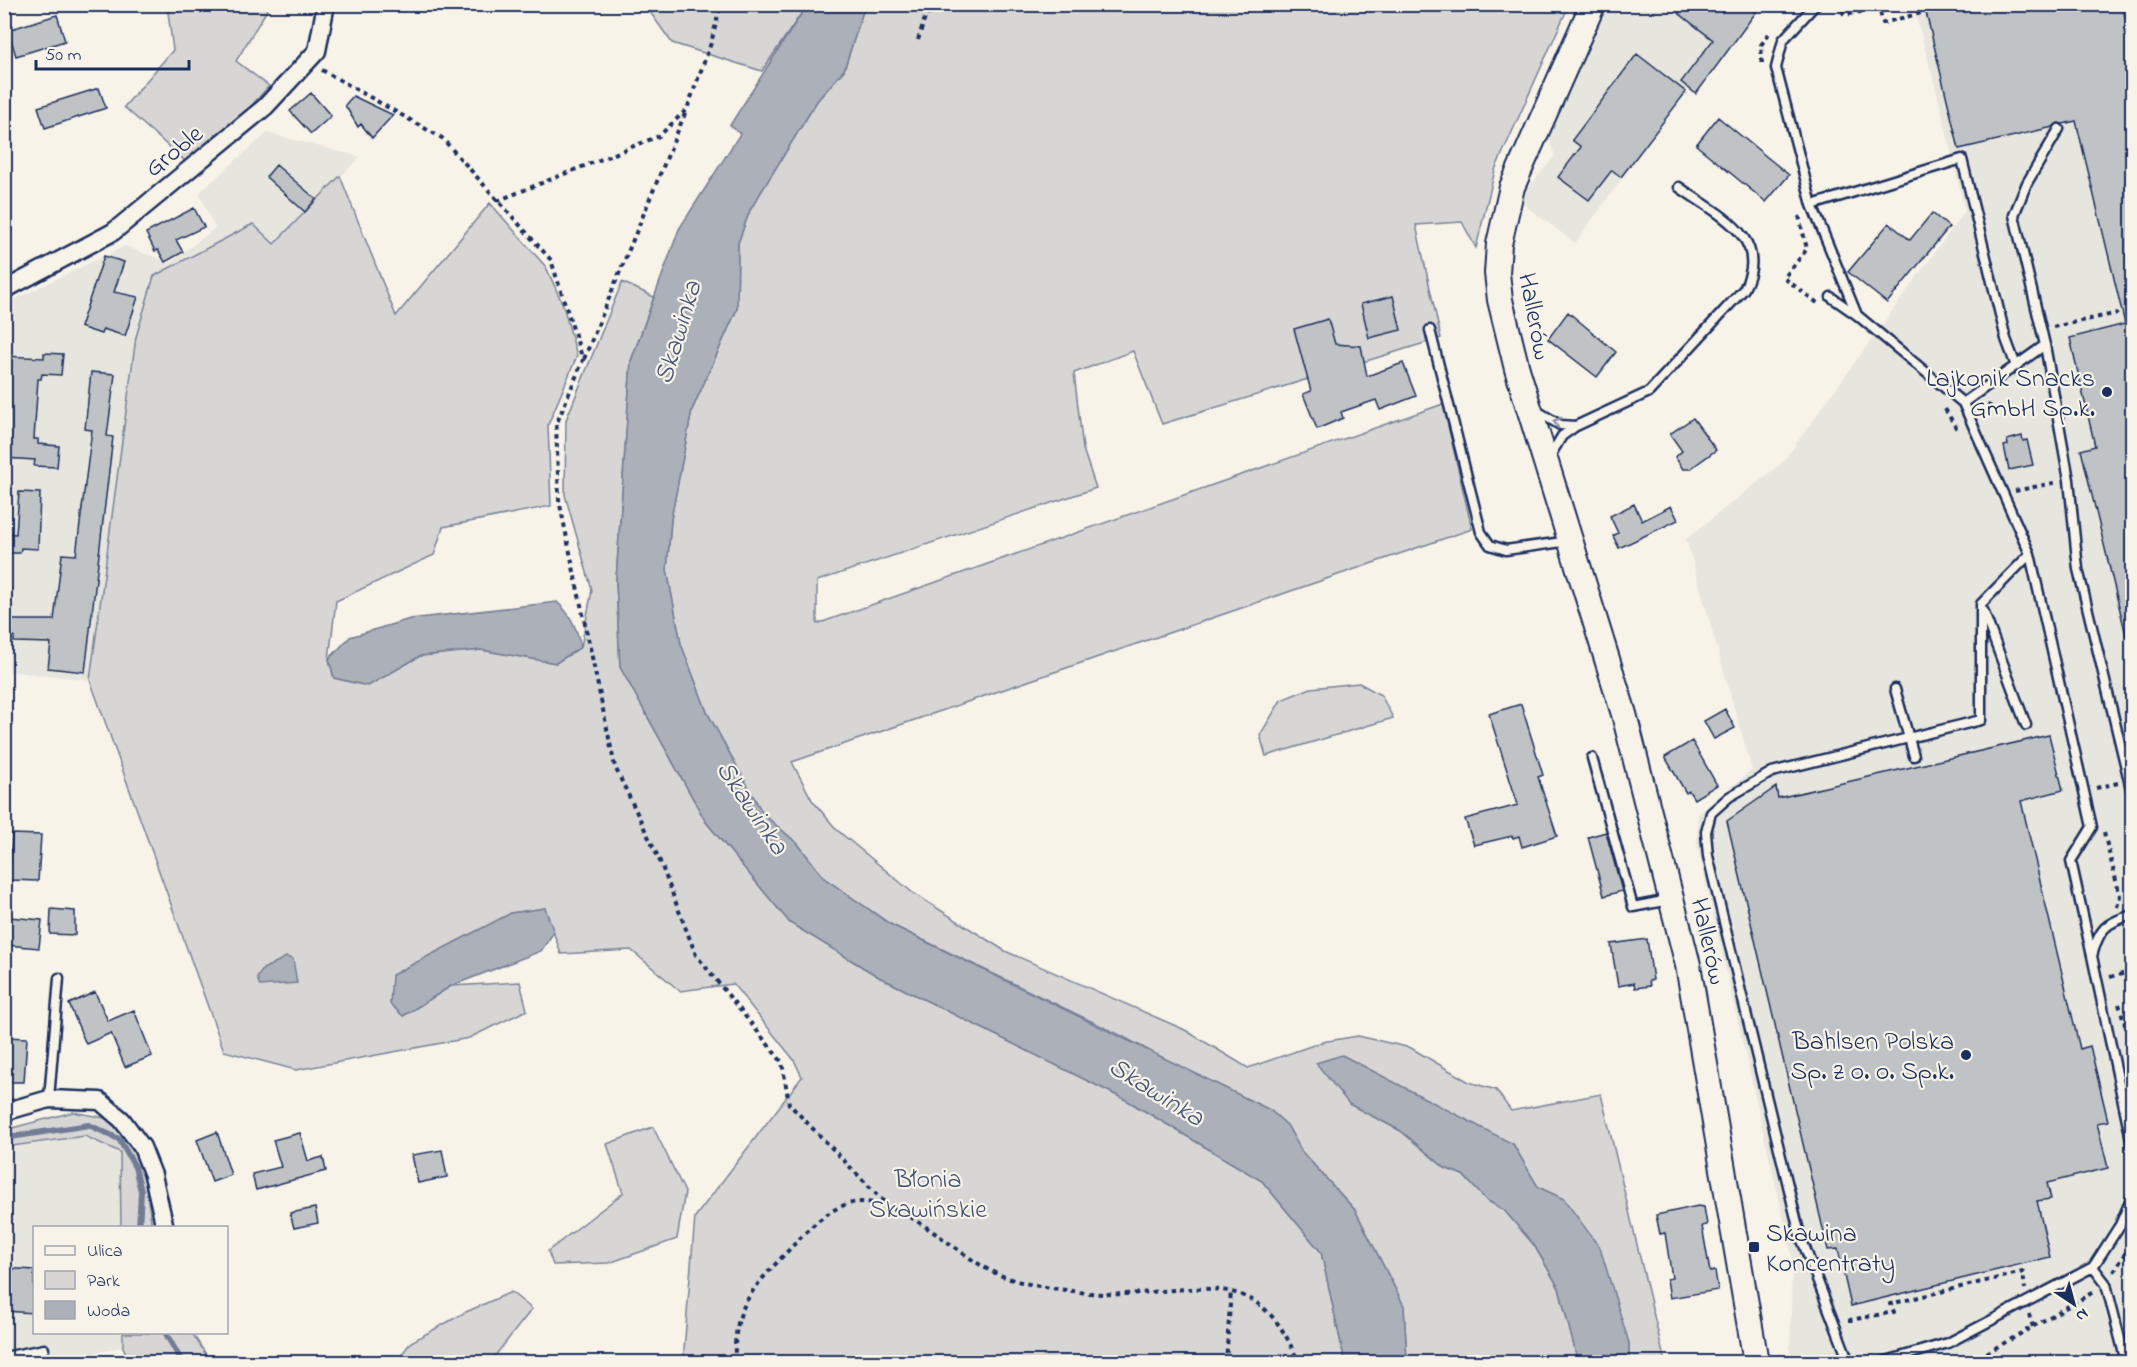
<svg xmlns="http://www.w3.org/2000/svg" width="2137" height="1367" font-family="'Indie Flower',sans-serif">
<rect width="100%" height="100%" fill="#f7f3e8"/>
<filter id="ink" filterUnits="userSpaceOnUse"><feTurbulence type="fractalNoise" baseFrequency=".0167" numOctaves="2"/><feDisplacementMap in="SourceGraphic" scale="12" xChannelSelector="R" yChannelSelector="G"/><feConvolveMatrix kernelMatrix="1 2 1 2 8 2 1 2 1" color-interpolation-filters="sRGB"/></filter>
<g filter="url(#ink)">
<!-- built -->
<path fill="#e6e5de" d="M 1745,4 L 1748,7 L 1575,243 L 1518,200 L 1555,156 L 1546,132 L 1605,5 L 1610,5 L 1622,13 L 1629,5 Z
M 1913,5 L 2132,5 L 2132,1362 L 1790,1362 L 1792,1256 L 1697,845 L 1698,814 L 1752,770 L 1686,539 L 1782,463 L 1965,211 L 1940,104 Z
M 267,133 L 360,157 L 274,244 L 154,276 L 136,337 L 90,680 L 5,671 L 5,304 L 125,246 L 170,263 L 215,228 L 199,193 Z
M 85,1136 L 120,1152 L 121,1227 L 34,1228 L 34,1332 L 123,1333 L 123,1347 L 47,1362 L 5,1362 L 4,1147 Z"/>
<!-- green -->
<path fill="#d7d6d4" stroke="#798299" stroke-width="1.5" d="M 167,5 L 270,5 L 236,61 L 269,86 L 251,106 L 185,161 L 124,107 L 173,50 Z
M 645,5 L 807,5 L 762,71 L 672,43 Z
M 865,5 L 1569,5 L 1495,170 L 1476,248 L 1462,222 L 1416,225 L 1441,338 L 1162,424 L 1133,351 L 1074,373 L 1083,449 L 1096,488 L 817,581 L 817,624 L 1443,404 L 1472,529 L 792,762 L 812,800 L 837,830 L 913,893 L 1005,951 L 1185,1030 L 1248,1068 L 1322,1042 L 1358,1036 L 1411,1048 L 1469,1082 L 1496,1090 L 1511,1111 L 1601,1094 L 1665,1362 L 1629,1362 L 1629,1343 L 1564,1199 L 1538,1187 L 1513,1144 L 1349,1104 L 1401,1131 L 1445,1168 L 1463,1175 L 1486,1200 L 1504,1210 L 1534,1245 L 1559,1288 L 1578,1362 L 1407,1362 L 1404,1306 L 1355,1210 L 1302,1152 L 1287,1125 L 1120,1035 L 890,924 L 824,878 L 798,844 L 763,814 L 707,712 L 681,644 L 667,570 L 671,519 L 692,410 L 737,309 L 738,243 L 750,210 L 817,101 L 844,70 Z
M 340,176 L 396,316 L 490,203 L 546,267 L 563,305 L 577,356 L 548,425 L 551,506 L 443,527 L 434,555 L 336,601 L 329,659 L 334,678 L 368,686 L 420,656 L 481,650 L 556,663 L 581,647 L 592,590 L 565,495 L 566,420 L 622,282 L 654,297 L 631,361 L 616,580 L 620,667 L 706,822 L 790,923 L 879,977 L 1128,1101 L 1262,1181 L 1321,1252 L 1345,1362 L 683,1362 L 695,1217 L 802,1077 L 794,1060 L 733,984 L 680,991 L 631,950 L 561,954 L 545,908 L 511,913 L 403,1016 L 451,986 L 520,982 L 527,1010 L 469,1038 L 296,1070 L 224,1051 L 90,680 L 136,337 L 154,276 L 253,224 L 274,244 Z
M 1359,683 L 1381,695 L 1393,718 L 1266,756 L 1260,735 L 1281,700 L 1311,688 Z
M 73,1112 L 111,1119 L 140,1147 L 152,1227 L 121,1227 L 120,1152 L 85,1136 L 5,1147 L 4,1130 Z
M 653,1127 L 685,1192 L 677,1239 L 609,1263 L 553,1265 L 548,1251 L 623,1193 L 607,1144 Z
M 511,1292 L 532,1309 L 490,1362 L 396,1362 L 411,1342 L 466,1312 Z
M 123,1333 L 192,1333 L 211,1362 L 130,1362 L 123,1347 Z"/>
<!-- water -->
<path fill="#acb0b9" stroke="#727c95" stroke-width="1.5" d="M 807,5 L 865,5 L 844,70 L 817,101 L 750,210 L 738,243 L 737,309 L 692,410 L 671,519 L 667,570 L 681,644 L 707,712 L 763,814 L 798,844 L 824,878 L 890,924 L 1270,1110 L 1287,1125 L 1302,1152 L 1355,1210 L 1404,1306 L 1407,1362 L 1345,1362 L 1321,1252 L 1262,1181 L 1128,1101 L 879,977 L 790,923 L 706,822 L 620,667 L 616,580 L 631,361 L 679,229 L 740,134 L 730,125 Z
M 557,602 C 571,614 577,629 581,647 L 556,663 L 481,650 L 420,656 L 368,686 L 334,678 L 329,659 L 350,637 L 410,619 Z
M 545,908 L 554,932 L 541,951 L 451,986 L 403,1016 L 390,1004 L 392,975 L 511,913 Z
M 286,957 L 293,959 L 297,983 L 260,986 L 257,978 L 263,969 Z
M 1342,1055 L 1513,1144 L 1538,1187 L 1564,1199 L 1600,1248 L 1629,1343 L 1629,1362 L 1578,1362 L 1559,1288 L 1534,1245 L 1504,1210 L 1486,1200 L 1463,1175 L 1445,1168 L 1401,1131 L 1349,1104 L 1316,1063 Z"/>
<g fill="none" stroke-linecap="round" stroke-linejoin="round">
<!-- stream -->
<path stroke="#727c95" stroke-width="6" d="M 4,1138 L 89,1125 L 119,1139 L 135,1167 L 141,1191 L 139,1228
M 165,1332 L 182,1362"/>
</g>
<!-- building -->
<path fill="#c0c3c5" stroke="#1b2f5e" stroke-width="1.5" d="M 1667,4 L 1762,4 L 1696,94 L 1681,82 L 1713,40 Z
M 1924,4 L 2122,4 L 2133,50 L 2133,635 L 2126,635 L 2081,450 L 2095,446 L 2070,338 L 2125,324 L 2076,121 L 2063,124 L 2058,123 L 2053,127 L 1959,149 Z
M 57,15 L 65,41 L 16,56 L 8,30 Z
M 1637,54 L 1686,92 L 1621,177 L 1612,170 L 1589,200 L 1558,177 L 1581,147 L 1572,140 Z
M 99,88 L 106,108 L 45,128 L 38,107 Z
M 311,93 L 331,116 L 311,134 L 290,111 Z
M 353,96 L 393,115 L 372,138 L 361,124 L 358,127 L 345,105 Z
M 1718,117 L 1789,175 L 1766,202 L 1696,145 Z
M 276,165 L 316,199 L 305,212 L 266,177 Z
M 194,208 L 204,227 L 176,240 L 183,252 L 165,262 L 158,250 L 155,251 L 146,233 Z
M 1932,213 L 1949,227 L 1887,303 L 1848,272 L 1889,223 L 1910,240 Z
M 104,256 L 124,262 L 114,292 L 138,297 L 125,336 L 103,329 L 101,334 L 80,327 Z
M 1393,296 L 1401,330 L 1369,338 L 1361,304 Z
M 1568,312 L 1616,352 L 1597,377 L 1548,339 Z
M 1328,319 L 1335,344 L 1361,346 L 1367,376 L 1403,363 L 1416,396 L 1380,410 L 1376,400 L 1341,412 L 1343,418 L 1317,429 L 1303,394 L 1311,391 L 1294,329 Z
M 44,353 L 63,354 L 61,375 L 42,374 L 41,379 L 38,379 L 34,439 L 38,439 L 38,444 L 59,446 L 57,467 L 34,466 L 35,460 L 4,458 L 4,356 L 44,358 Z
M 91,372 L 115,374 L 107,436 L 113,437 L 85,672 L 48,668 L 51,643 L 14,642 L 14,636 L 4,636 L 4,620 L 54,620 L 62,554 L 76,555 L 92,430 L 85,429 Z
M 1693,418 L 1716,450 L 1690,469 L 1683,469 L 1675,457 L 1682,451 L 1670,434 Z
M 2022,436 L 2023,441 L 2027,440 L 2033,465 L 2009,470 L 2004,446 L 2008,445 L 2007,440 Z
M 19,492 L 40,493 L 38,549 L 21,548 L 20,553 L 4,553 L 4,533 L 16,534 Z
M 1634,504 L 1642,521 L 1671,506 L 1678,520 L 1619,548 L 1613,536 L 1618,533 L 1610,516 Z
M 1521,704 L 1543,775 L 1538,777 L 1557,836 L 1522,847 L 1519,836 L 1513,838 L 1512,836 L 1474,845 L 1465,819 L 1518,805 L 1489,714 Z
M 1725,709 L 1735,728 L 1714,739 L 1704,721 Z
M 2049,735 L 2063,790 L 2021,801 L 2080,1049 L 2090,1046 L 2108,1121 L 2097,1123 L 2108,1168 L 2047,1183 L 2051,1199 L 2037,1201 L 2050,1257 L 1851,1306 L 1838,1249 L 1828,1250 L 1727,821 L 1776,787 L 1778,798 Z
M 1692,741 L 1717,785 L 1694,799 L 1689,791 L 1686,793 L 1665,757 Z
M 1606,832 L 1622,891 L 1604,896 L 1588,837 Z
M 12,834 L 41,835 L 38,881 L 9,880 Z
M 51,909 L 75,911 L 75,935 L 50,934 Z
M 9,917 L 42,920 L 39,948 L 7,945 Z
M 1647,939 L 1653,980 L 1649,981 L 1650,986 L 1635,988 L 1634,983 L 1618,986 L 1611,944 Z
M 95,992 L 108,1021 L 134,1010 L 152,1056 L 125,1067 L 111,1033 L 86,1044 L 69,1004 Z
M 4,1037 L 27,1038 L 24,1082 L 4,1082 Z
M 217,1132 L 231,1175 L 212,1182 L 197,1140 Z
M 300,1133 L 308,1161 L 323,1157 L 326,1171 L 256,1190 L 252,1174 L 281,1167 L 273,1140 Z
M 442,1150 L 447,1177 L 418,1183 L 412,1155 Z
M 1698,1206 L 1704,1207 L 1707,1225 L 1702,1226 L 1710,1272 L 1715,1271 L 1718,1290 L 1670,1298 L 1667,1279 L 1672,1278 L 1665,1233 L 1660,1234 L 1656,1215 Z
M 315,1208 L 318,1223 L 294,1228 L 290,1213 Z
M 4,1268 L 34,1270 L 34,1313 L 4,1311 Z"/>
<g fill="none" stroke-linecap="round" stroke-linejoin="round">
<!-- lane casing -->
<g stroke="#1b2f5e" stroke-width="13">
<path id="lane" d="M 1816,4 L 1783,40 L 1776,68 L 1812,205 L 1857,315
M 2059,129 L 2027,183 L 2014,215 L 2045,345 L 2069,480 L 2078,569 L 2132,793
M 1812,205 L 1962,159 L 2006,339 L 2016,366
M 1831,297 L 1857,315 L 1963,403 L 2045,345
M 1430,330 L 1481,532 L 1490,545 L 1506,550 L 1569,541
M 1963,403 L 2030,554 L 2092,827 L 2071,861 L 2092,956
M 1537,411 L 1560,425 L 1576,426 L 1562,436 L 1550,456
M 1576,426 L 1649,392 L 1744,289 C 1772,236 1716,214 1679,187
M 1983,610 L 2026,725
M 1895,689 L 1914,756
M 1592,758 L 1633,907 L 1669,900
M 2132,915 C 2105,923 2099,929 2092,956 L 2132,1144
M 49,1099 L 59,978
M 2093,1267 L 2106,1284 L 2126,1362
M 4,1357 L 44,1349
M 1849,1362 L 1800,1235 L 1708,856 L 1706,832 L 1711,813 L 1729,797 L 1772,772 L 1981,720 L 1981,604 L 2030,554
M 1883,1362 L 1948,1343 L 2093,1267 L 2120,1225 L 2132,1197"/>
</g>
<!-- street casing -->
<g stroke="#1b2f5e" stroke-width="21">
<path id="street" d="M 4,290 L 113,232 L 265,107 L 317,51 L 326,4
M 4,1112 L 49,1099 L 100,1101 L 122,1120 L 142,1147 L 153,1175 L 165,1228"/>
</g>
<!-- secondary casing -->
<g stroke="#1b2f5e" stroke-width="28">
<path id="secondary" d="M 1593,4 L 1512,187 L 1499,244 L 1497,273 L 1500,300 L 1517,369 L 1624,714 L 1688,965 L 1756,1362"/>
</g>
<!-- path -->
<path stroke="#1b2f5e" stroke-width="4" stroke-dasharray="4.5 4.5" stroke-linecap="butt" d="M 1836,4 L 1845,15 L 1879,8 L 1883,23 L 1921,13
M 918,40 L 925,18 L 935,4
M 1762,63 L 1761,45 L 1770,32
M 322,70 L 442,138 L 551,260 L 583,360 L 556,425 L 559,500 L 615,767 L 659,859 L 696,955 L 782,1062 L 789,1104 L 889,1207
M 497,201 L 659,136 L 687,109 L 711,43 L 721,4
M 1799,216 L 1807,249 L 1784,278 L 1820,305
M 2053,327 L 2118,313
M 584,359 L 686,111
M 1945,409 L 1958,431
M 1984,416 L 1991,402
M 2015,491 L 2058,482
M 2096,788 L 2118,783
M 2104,833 L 2120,896 L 2117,907
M 2110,977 L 2130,972
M 2119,1004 L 2132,1048
M 2114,1272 L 2132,1242
M 2029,1314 L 2033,1327
M 1850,1322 L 1850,1320 L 1894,1312 L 1890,1304 L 2023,1272 L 2025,1289
M 735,1362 C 733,1310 749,1292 783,1256 C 801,1238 818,1216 842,1206 C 893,1185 952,1253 995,1273 C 1017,1283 1042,1287 1066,1290 C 1084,1293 1106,1295 1125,1294 C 1206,1289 1262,1269 1298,1362
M 1226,1362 L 1231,1290
M 1971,1362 L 2095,1291"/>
<!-- lane -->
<use href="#lane" stroke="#f7f3e8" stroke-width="8"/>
<!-- street -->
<use href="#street" stroke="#f7f3e8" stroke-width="16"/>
<!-- secondary -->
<use href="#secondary" stroke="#f7f3e8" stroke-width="24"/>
</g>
<!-- one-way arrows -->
<defs><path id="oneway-chevron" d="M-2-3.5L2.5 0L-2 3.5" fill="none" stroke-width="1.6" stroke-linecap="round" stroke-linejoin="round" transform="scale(1.5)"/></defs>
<use stroke="#8991a3" href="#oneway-chevron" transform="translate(1557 422) rotate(-162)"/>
</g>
<!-- markers -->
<g fill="#1b2f5e" stroke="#f7f3e8" stroke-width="2">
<circle cx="2107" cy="392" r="6"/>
<circle cx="1966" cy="1055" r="6"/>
<rect x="1748" y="1241" width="12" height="12" rx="3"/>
</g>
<g text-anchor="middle" stroke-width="4.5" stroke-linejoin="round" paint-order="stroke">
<!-- street labels -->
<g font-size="26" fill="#1b2f5e" stroke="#f7f3e8">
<text transform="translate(173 150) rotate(-39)" y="9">Groble</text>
<text transform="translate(1536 316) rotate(79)" y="9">Hallerów</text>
<text transform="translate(1710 941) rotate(77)" y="9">Hallerów</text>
</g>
<!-- poi labels -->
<g font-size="26" fill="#1b2f5e" stroke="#f7f3e8" text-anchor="end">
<text x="2095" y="386">Lajkonik Snacks<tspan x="2095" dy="30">GmbH Sp.k.</tspan></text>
<text x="1954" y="1049">Bahlsen Polska<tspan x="1954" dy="30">Sp. z o. o. Sp.k.</tspan></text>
<text x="1766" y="1241" text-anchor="start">Skawina<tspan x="1766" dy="30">Koncentraty</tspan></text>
</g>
<!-- park labels -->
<g font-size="26" fill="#415076" stroke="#f7f3e8">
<text x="928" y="1187">Błonia<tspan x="928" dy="30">Skawińskie</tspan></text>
</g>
<!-- water labels -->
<g font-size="27" font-style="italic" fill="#465679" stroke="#f7f3e8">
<text transform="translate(677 332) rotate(-73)" y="9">Skawinka</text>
<text transform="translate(753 807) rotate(56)" y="9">Skawinka</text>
<text transform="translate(1157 1091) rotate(32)" y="9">Skawinka</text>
</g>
</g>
<!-- margin -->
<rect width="2137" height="1367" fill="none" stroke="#f7f3e8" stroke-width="24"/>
<rect x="12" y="12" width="2113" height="1343" fill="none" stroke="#1b2f5e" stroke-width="2" filter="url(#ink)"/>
<!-- legend -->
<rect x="33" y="1226" width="195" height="108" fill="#f7f3e8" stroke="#9fa5b1" stroke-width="1.5"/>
<rect x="45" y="1246" width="30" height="9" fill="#f7f3e8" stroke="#9fa5b1" stroke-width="1.5"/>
<text x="87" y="1256" font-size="18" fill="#1b2f5e">Ulica</text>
<rect x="45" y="1271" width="30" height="18" fill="#d7d6d4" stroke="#9fa5b1" stroke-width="1.5"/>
<text x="87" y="1286" font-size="18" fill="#1b2f5e">Park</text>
<rect x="45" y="1301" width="30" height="18" fill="#acb0b9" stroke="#9fa5b1" stroke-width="1.5"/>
<text x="87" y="1316" font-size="18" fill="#1b2f5e">Woda</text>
<!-- north arrow -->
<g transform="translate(2074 1304) rotate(144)" stroke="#f7f3e8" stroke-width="4.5" paint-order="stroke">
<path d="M0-4.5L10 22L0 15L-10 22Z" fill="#1b2f5e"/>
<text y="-9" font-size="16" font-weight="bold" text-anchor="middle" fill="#1b2f5e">N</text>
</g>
<!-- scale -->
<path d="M36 60v9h153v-9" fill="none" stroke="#1b2f5e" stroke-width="3"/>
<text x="45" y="60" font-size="18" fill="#1b2f5e" stroke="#f7f3e8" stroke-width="4.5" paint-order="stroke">50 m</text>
</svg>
